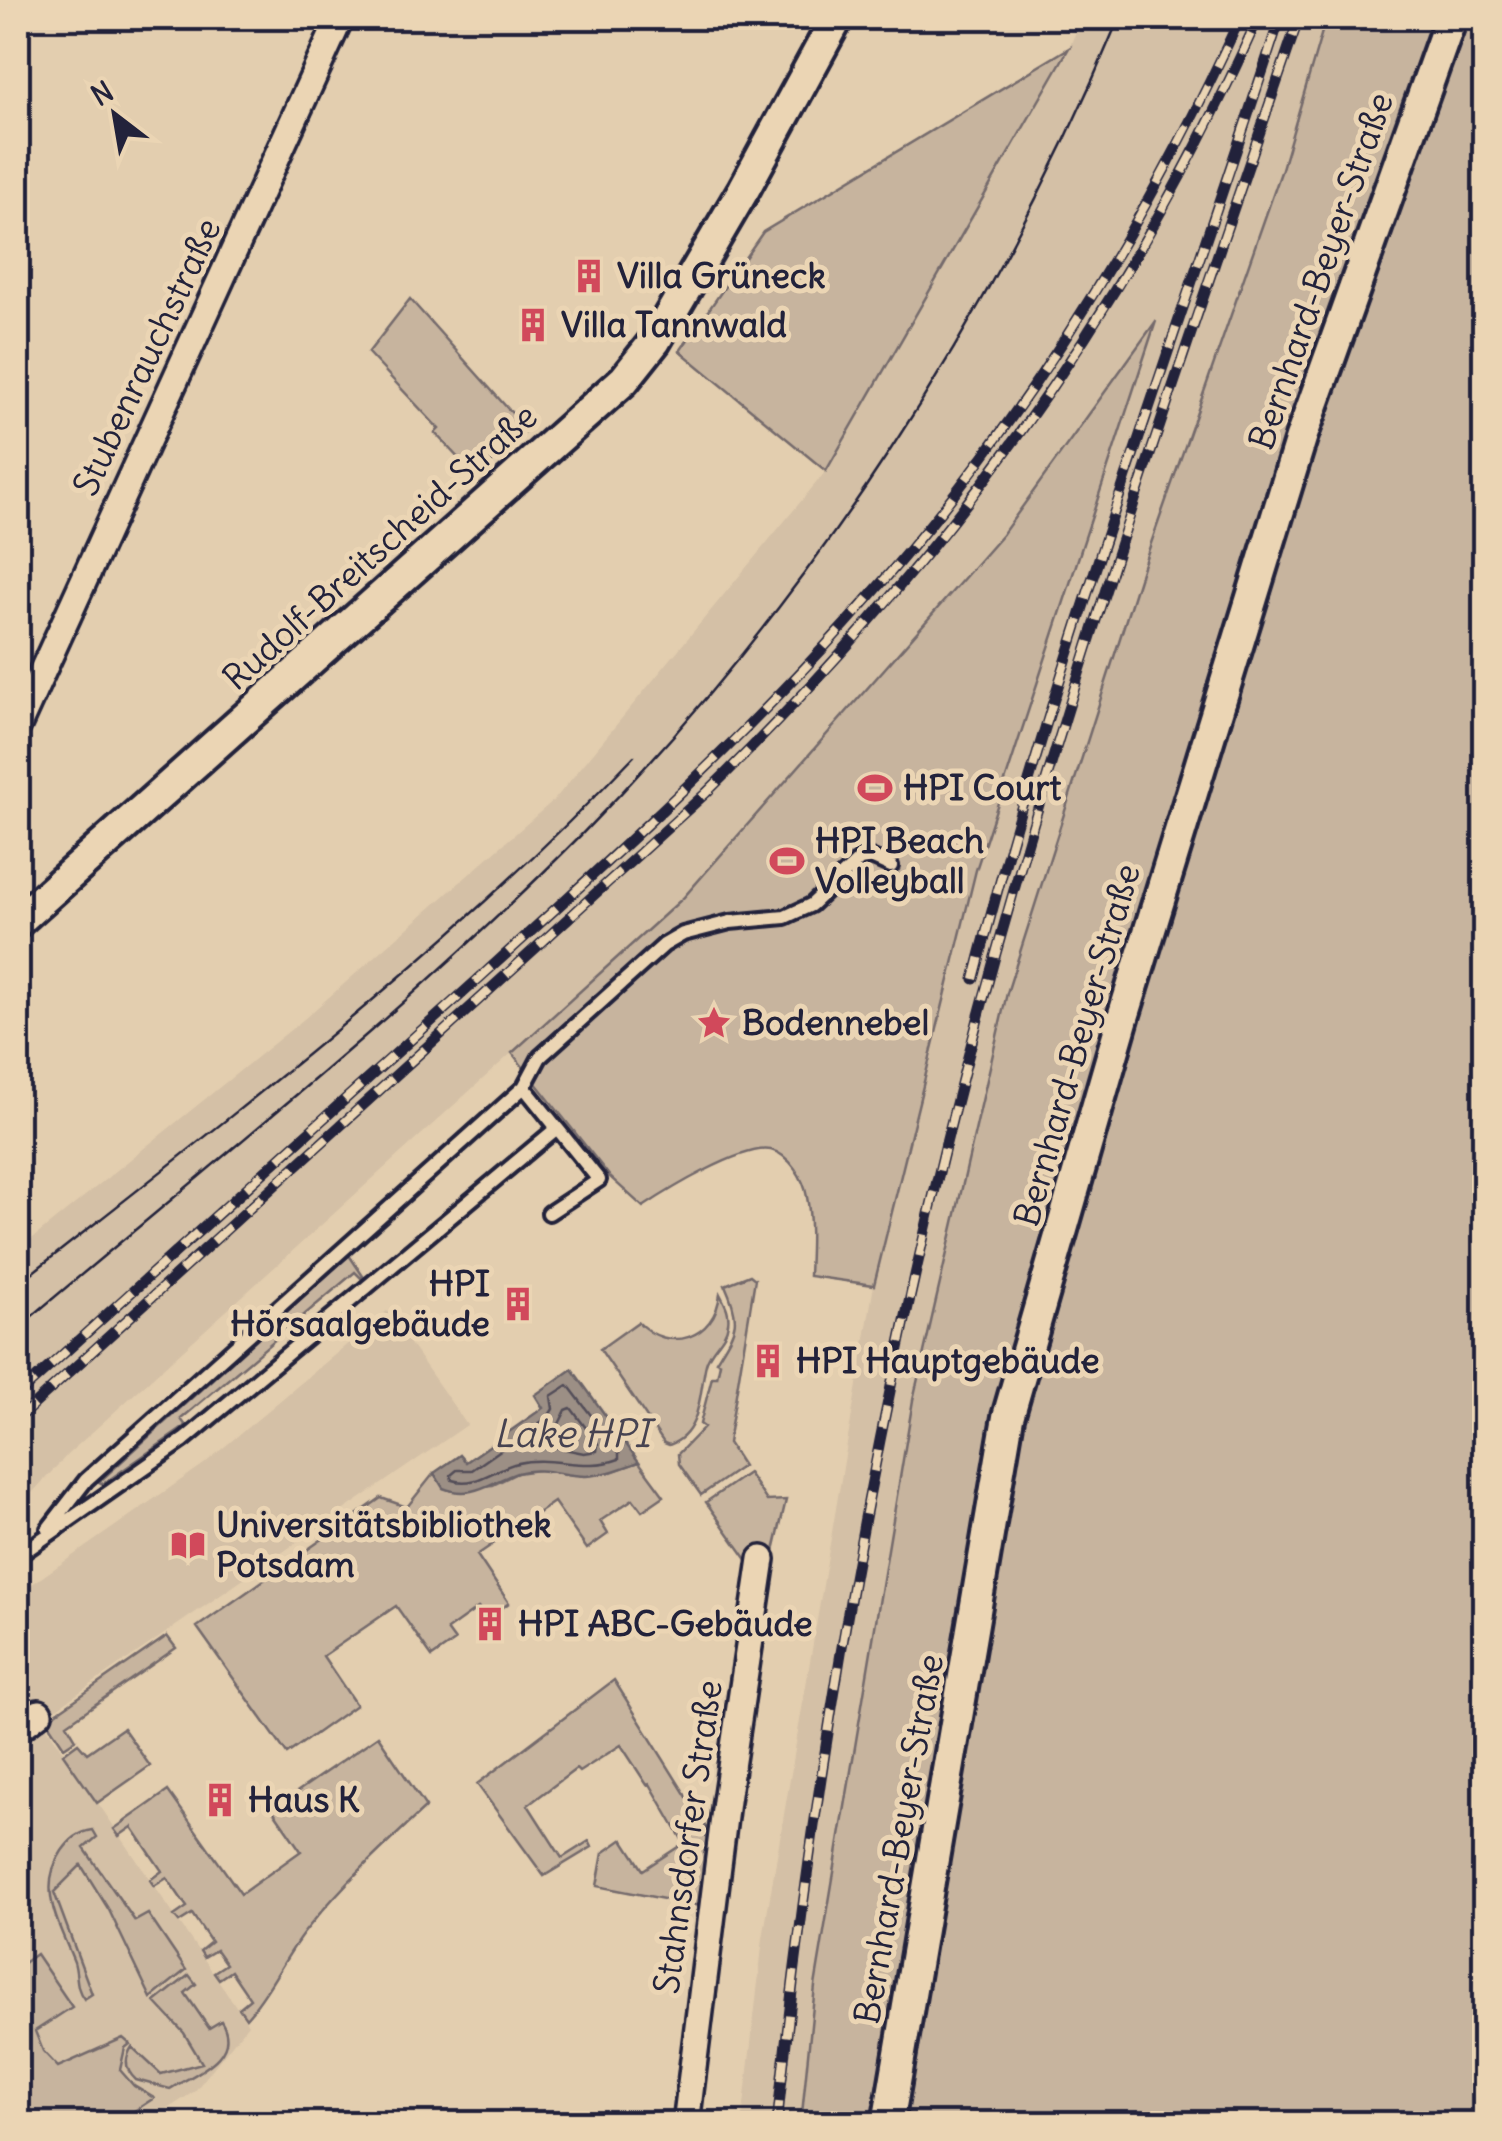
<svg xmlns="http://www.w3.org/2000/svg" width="1502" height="2141" font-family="Delius,sans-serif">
<rect width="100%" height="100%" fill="#e3ceaf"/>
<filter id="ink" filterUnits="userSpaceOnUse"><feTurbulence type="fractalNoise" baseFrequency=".01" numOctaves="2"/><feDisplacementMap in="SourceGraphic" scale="20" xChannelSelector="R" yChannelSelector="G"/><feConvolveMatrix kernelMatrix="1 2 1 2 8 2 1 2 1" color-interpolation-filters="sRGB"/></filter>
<g filter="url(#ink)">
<!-- built -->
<path fill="#d4c0a6" d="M 1082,18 L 1326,18 L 1281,172 L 1142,569 L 1007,993 L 913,1400 L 815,1986 L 801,2123 L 742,2123 L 763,1938 L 874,1285 L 976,870 L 1154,324 L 1002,535 L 683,898 L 68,1454 L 18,1508 L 18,1250 L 304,1019 L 555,799 L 826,471 L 1069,48 Z
M 387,1311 L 467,1425 L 41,1719 L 248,2024 L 195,2091 L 146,2123 L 18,2123 L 18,1776 L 27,1770 L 18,1755 L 18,1594 L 204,1464 Z"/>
<!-- green -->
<path fill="#c7b49e" stroke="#746b6c" stroke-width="2.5" d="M 1326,18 L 1484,18 L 1484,2123 L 801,2124 L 815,1986 L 913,1400 L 1007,993 L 1142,569 L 1281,172 Z
M 1069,48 L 826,471 L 680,351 L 763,232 Z
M 410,299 L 527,430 L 476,477 L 435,433 L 439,429 L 368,353 Z
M 1156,321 L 976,870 L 874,1285 L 809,1276 C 810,1250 812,1223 807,1197 C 804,1179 790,1155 771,1150 C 743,1144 667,1191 643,1207 L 611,1178 L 512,1053 L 683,898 L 1002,535 Z
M 349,1255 L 363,1276 L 361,1278 L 355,1272 L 181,1419 L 186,1426 L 103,1484 L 99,1482 Z
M 750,1275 L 755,1279 L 728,1443 L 743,1466 L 701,1495 L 679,1464 L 678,1454 L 704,1427 L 700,1424 L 712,1377 L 717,1377 L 720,1363 L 716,1361 C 736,1328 742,1323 725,1285 Z
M 720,1294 C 725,1304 730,1312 728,1323 C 726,1340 710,1348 706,1364 C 699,1392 702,1434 669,1445 L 664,1443 L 600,1349 L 638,1322 C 669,1354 715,1339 720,1294 Z
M 639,1462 L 664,1496 L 642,1511 L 633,1499 L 600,1521 L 608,1534 L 587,1549 L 554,1502 L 477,1555 L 509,1603 L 488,1618 L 478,1608 L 447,1630 L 455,1641 L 432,1657 L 396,1606 L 323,1656 L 356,1705 L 287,1754 L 197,1627 L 381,1498 L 407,1507 L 434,1473 L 444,1488 L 493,1485 L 517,1473 L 545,1469 L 584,1476 L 611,1472 Z
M 748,1473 L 767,1501 L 786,1500 L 773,1555 L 761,1552 L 748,1561 L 706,1502 Z
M 167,1636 L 176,1648 L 67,1724 L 76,1739 L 64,1747 L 46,1720 Z
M 614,1680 L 710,1834 L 700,1906 L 597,1886 L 603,1853 L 623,1839 L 643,1870 L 684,1843 L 650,1784 L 647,1785 L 621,1745 L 579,1772 L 576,1769 L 528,1805 L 562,1858 L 589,1841 L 592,1847 L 544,1876 L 477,1784 Z
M 123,1728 L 150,1766 L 97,1803 L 63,1754 L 78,1743 L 87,1753 Z
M 378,1736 L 426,1807 C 384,1846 343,1884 307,1929 C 284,1957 271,1991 246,2018 L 239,2008 L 250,1999 L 231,1971 L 219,1979 L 214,1972 L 226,1964 L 216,1950 L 204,1957 L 200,1951 L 211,1942 L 192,1914 L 179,1922 L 174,1916 L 187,1907 L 167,1878 L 154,1886 L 150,1880 L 162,1871 L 132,1827 L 119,1836 L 114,1829 L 168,1791 L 241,1894 L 301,1851 L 272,1809 Z
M 93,1830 L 97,1837 L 84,1848 L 135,1921 L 148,1914 L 186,1970 L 151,1998 L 109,1910 L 81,1865 L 54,1892 L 92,1994 L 84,1999 C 75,1988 78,1975 74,1962 C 60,1926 36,1889 62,1851 C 70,1840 78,1832 93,1830 Z
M 36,1954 L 72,2007 L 35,2031 L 43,2051 L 58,2067 L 123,2038 L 130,2044 L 125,2048 L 120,2070 L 134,2086 L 154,2098 L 116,2123 L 18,2123 L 18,1967 Z
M 189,1975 L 196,1984 L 185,1993 L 209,2028 L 221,2021 C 243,2056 194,2074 170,2089 L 136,2080 C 125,2070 124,2059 132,2047 L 161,2074 L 202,2063 L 184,2033 L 155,2002 Z"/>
<!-- water -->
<path fill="#9c8f85" stroke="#6b6367" stroke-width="2.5" d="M 572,1369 L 639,1462 C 622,1468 605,1475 586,1476 C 563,1476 541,1466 517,1473 C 490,1482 473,1500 443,1488 L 434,1473 L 460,1455 L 466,1462 L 543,1408 L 535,1395 Z"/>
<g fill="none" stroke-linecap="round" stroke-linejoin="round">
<!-- shore -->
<path stroke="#534e59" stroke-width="2.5" d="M 568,1385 L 619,1452 L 619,1459 C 585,1472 552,1455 518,1463 C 494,1468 477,1488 452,1480 L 451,1475 L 457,1470 L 472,1470 L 548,1417 L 553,1409 L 551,1396 Z
M 571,1408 L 598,1444 L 597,1451 L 584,1453 L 539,1444 L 539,1439 L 559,1424 L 566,1410 Z"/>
<!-- service casing -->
<g stroke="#22223b" stroke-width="20">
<path id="service" d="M 524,1087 L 540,1057 L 664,945 L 683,934 L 730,922 L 785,917 L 811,905 L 860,859 L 871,857 L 891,866
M 48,1529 L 86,1480 L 524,1087 L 557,1128
M 18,1556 L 184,1440 L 557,1128 L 599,1180 L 549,1213"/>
</g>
<!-- minor casing -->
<g stroke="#22223b" stroke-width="32">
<path id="minor" d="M 18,725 L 340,18
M 18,1729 L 39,1713
M 686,2124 L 726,1801 L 762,1559"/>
</g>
<!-- tertiary casing -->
<g stroke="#22223b" stroke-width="38">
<path id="tertiary" d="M 18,921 L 624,380 L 655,341 L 744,189 L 837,18
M 888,2124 L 1008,1417 L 1124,1014 L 1301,438 L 1451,18"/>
</g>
<!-- service -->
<use href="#service" stroke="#ebd5b4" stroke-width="12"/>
<!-- minor -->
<use href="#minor" stroke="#ebd5b4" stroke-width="25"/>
<!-- tertiary -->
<use href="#tertiary" stroke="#ebd5b4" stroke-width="30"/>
<!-- tram -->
<path stroke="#22223b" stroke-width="2.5" d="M 18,1284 C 231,1116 447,953 634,756
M 18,1328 C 208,1167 406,1012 581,835 C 810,602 994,319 1119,18"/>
<!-- rail casing -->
<g stroke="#22223b" stroke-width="11">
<path id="rail" d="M 974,979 C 1058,652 1176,338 1280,18
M 18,1395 C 170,1257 322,1120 475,982 C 634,838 794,694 929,526 C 1055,371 1157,199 1240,18
M 18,1419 L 706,793 C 942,562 1123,321 1258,18
M 777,2124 C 820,1711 898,1288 1014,890 C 1098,596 1200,307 1299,18"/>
</g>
<!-- rail -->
<use href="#rail" stroke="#ebd5b4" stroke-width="8" stroke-dasharray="22" stroke-linecap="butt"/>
</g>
</g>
<!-- icons -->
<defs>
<g id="building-bare" transform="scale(2.7)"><path d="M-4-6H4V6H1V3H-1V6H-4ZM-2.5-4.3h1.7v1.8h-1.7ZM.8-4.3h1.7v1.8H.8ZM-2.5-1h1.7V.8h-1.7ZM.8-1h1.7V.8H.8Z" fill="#d1495b" stroke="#ebd5b4" stroke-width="2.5" paint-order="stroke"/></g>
<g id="stadium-bare" transform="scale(2.7)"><path d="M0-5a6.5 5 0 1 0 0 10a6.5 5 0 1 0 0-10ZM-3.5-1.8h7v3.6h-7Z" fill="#d1495b" stroke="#ebd5b4" stroke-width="2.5" paint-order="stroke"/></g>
<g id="sight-bare" transform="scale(2.7)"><path d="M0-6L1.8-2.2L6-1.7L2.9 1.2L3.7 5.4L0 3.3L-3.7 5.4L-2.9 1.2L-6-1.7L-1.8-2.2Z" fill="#d1495b" stroke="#ebd5b4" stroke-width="2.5" paint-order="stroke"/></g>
<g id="library-bare" transform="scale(2.7)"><path d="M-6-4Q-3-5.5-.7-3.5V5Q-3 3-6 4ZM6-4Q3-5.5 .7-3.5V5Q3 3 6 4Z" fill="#d1495b" stroke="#ebd5b4" stroke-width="2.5" paint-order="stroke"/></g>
</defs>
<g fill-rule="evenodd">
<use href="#building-bare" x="589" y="276"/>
<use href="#building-bare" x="533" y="325"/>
<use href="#stadium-bare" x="875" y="788"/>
<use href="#stadium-bare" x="787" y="861"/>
<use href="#sight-bare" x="714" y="1023"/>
<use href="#building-bare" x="518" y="1304"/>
<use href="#building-bare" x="768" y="1361"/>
<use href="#library-bare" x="188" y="1545"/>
<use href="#building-bare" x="490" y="1624"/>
<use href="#building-bare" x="220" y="1800"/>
</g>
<g text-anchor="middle" stroke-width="10" stroke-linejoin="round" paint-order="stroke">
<!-- street labels -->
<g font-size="35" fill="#22223b" stroke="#ebd5b4">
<text transform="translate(1321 271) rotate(-71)" y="12">Bernhard-Beyer-Straße</text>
<text transform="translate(147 357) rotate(-65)" y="12">Stubenrauchstraße</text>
<text transform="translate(380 547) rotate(-42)" y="12">Rudolf-Breitscheid-Straße</text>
<text transform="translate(1077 1045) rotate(-74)" y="12">Bernhard-Beyer-Straße</text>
<text transform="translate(688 1837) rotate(-82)" y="12">Stahnsdorfer Straße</text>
<text transform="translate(899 1839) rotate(-80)" y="12">Bernhard-Beyer-Straße</text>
</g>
<!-- poi labels -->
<g font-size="35" font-weight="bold" fill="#22223b" stroke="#ebd5b4" text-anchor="start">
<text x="617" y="288">Villa Grüneck</text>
<text x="561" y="337">Villa Tannwald</text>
<text x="903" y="800">HPI Court</text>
<text x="815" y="853">HPI Beach<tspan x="815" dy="40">Volleyball</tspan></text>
<text x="742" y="1035">Bodennebel</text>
<text x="490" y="1296" text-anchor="end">HPI<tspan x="490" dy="40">Hörsaalgebäude</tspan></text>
<text x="796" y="1373">HPI Hauptgebäude</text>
<text x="216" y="1537">Universitätsbibliothek<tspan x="216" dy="40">Potsdam</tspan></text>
<text x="518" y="1636">HPI ABC-Gebäude</text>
<text x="248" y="1812">Haus K</text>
</g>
<!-- water labels -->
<g font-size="38" font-style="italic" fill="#474351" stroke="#ebd5b4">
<text x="572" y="1447">Lake HPI</text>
</g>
</g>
<!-- margin -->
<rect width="1502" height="2141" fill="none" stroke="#ebd5b4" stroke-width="60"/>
<rect x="30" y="30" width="1442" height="2081" fill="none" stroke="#22223b" stroke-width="4" filter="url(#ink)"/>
<!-- north arrow -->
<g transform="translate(115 115) rotate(329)" stroke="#ebd5b4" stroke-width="8" paint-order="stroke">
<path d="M0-8L18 38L0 25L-18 38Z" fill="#22223b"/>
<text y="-15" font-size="28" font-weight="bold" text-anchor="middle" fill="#22223b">N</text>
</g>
</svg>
